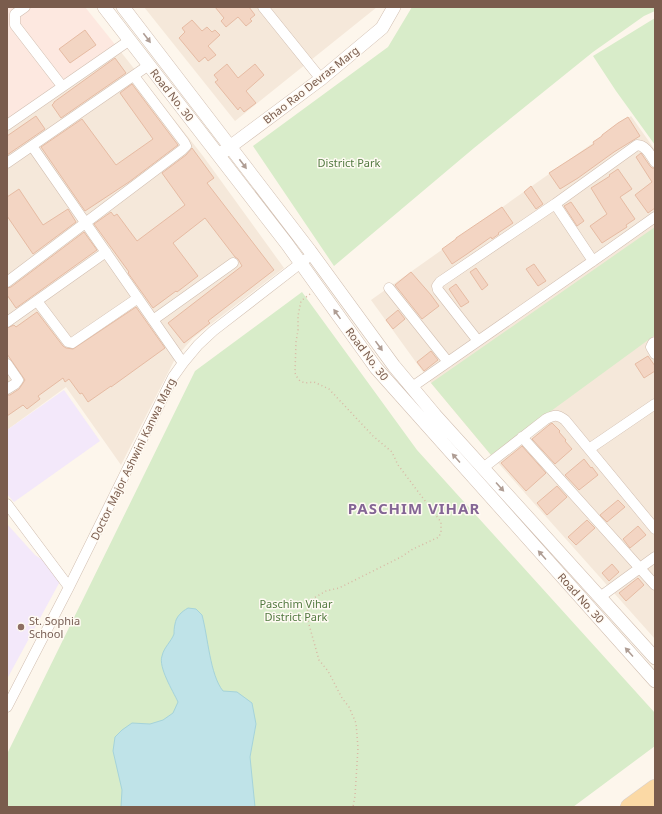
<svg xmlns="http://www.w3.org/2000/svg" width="662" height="814" font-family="'Noto Sans',sans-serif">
<rect width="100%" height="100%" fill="#fdf6ec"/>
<!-- residential -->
<path fill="#f5e8da" d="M 144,7 L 377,7 L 235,121 Z
M 117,47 L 203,156 L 284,268 L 193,338 L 176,357 L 121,465 L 66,387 L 7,430 L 7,125 Z
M 631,116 L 655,150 L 655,639 L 491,455 L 431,383 L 371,300 Z"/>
<!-- commercial -->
<path fill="#fde8e0" d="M 7,7 L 85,7 L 117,47 L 7,125 Z"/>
<!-- education -->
<path fill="#f3e8fa" d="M 64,390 L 100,441 L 14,502 L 7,494 L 7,430 Z
M 7,524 L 35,555 L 64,574 L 7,679 Z"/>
<!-- green -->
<path fill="#d8ecc9" d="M 412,7 L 655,7 L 655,11 L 644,16 L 593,52 L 474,148 L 334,266 L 253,146 L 388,47 Z
M 655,18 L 655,145 L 616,91 L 593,56 Z
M 655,227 L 655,335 L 491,455 L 431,383 Z
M 302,292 L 417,450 L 655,713 L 655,746 L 573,807 L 7,807 L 7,754 L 195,371 Z"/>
<!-- water -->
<path fill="#bfe3e8" stroke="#a5d3da" d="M 188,608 L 196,609 L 202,615 C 208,637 210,675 223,691 L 237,692 L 252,703 L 256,724 L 250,757 L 255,807 L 121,807 L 122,790 L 113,751 L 115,737 L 122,730 L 132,723 L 150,724 L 163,720 L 173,713 L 178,702 C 173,691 158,667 162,656 C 164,647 171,642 174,634 C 174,631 174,628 175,624 C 176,617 181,612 188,608 Z"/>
<!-- building -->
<path fill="#f3d5c3" stroke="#e6bba3" d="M 215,7 L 249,7 L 255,15 L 250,19 L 252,21 L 246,26 L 238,17 L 226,27 L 221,21 L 224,18 Z
M 192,20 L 202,31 L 207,27 L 212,32 L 215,30 L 220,35 L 208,46 L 216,55 L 208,61 L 205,57 L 199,62 L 179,38 L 185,32 L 182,28 Z
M 85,30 L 96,45 L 70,63 L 59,49 Z
M 115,58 L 126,73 L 61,118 L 52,105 L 54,103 L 54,102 Z
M 227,64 L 238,78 L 255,64 L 264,75 L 246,91 L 256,103 L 244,112 L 240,107 L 238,110 L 215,82 L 218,80 L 214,75 Z
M 132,84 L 178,145 L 129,182 L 85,211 L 41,147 L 82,119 L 116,165 L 153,139 L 120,93 Z
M 36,116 L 45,129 L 7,155 L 7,136 Z
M 628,117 L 640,136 L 614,152 L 578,178 L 560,189 L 549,173 L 594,144 L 593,142 L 602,136 L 602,135 L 618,123 Z
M 192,148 L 214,178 L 207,183 L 274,270 L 208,321 L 210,323 L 184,343 L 168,323 L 242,266 L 238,259 L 235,257 L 205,218 L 173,243 L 198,276 L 177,292 L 176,291 L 153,308 L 128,273 L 129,272 L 94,224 L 111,212 L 114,216 L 117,214 L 137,241 L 185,205 L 162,173 L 186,155 Z
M 641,153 L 650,166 L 652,168 L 655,168 L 655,208 L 648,213 L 635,195 L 652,182 L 636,157 Z
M 618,169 L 632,189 L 620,197 L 635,219 L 626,225 L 627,227 L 602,243 L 590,226 L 607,214 L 591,188 L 610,176 L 609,175 Z
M 531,186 L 543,204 L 536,209 L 524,192 Z
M 19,189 L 43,225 L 68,209 L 76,222 L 33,254 L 7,216 L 7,197 Z
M 571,202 L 584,221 L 577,226 L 564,206 Z
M 502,207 L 513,223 L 498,233 L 499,234 L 492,239 L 491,237 L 467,254 L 452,264 L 442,249 L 456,239 L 456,238 Z
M 84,232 L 97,250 L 16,308 L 7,295 L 7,288 L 11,287 Z
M 534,264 L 546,281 L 538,286 L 526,269 Z
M 476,268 L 488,285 L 482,290 L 470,272 Z
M 411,272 L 431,295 L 439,306 L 422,319 L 395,285 Z
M 456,284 L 469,302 L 461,307 L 449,289 Z
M 136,307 L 165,348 L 111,387 L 111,386 L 88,402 L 82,393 L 80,394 L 69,379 L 65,382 L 63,378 L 38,396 L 40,399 L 27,409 L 23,405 L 7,416 L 7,395 L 10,395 L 19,389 L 25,380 L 7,354 L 7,328 L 14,325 L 16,327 L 37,312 L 63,346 L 66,348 L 73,349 Z
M 398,310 L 405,319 L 393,329 L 386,320 Z
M 431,351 L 438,360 L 424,371 L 417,362 Z
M 648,356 L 655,366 L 655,371 L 644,378 L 635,364 Z
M 552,423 L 560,431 L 559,432 L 566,440 L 565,441 L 572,449 L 555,464 L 532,439 L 549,425 Z
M 522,446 L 546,473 L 526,491 L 501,463 Z
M 584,459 L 591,468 L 592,467 L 598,475 L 579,490 L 565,475 Z
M 557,486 L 567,497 L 547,515 L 537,503 Z
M 618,500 L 625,507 L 607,522 L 600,515 Z
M 587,520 L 595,528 L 576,545 L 568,537 Z
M 638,526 L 646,535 L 630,548 L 623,539 Z
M 612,564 L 619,572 L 609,581 L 602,573 Z
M 638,578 L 644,585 L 626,601 L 619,593 Z"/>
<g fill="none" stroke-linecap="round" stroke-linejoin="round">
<!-- minor casing -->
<g stroke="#d1beb0" stroke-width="11">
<path id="minor" d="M 25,7 L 15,14 L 15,25 L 62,86
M 263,7 L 321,79
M 7,125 L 130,40
M 32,146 L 183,363
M 7,163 L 149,65
M 555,204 L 593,261
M 7,282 L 182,150 L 186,146 L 184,142 L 134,76
M 389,288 L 448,362
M 37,301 L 68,342 L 72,343 L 138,298
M 153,320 L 233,263
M 7,322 L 106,252
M 478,341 L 438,290 L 437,286 L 440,282 L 555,204 L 637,145 C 646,145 651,156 655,162
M 655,342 L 653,343 L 651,347 L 655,354
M 7,364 L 18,380 L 15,384 L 7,389
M 412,387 L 593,261 L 655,217
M 522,437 L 655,585
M 589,449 L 655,404
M 483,468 L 546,419 C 554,415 557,414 565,420 L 655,529
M 7,504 L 69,587
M 600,597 L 655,557
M 7,707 L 69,587 L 173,377 L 183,363 L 198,345 L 213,331 L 306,259"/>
</g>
<!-- tertiary casing -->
<g stroke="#d1beb0" stroke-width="14">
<path id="tertiary" d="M 104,7 L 287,244 L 376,368 L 655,681
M 123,7 L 310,251 L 394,366 L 435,415 L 655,658
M 223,152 L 321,79 L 382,28 L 394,7"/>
</g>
<!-- primary casing -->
<g stroke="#dad1cd" stroke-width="18">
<path id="primary" d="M 629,807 L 655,788
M 651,807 L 655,804"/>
</g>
<!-- path -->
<path stroke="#d9b8a5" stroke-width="1.5" stroke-dasharray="1 3" stroke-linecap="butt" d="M 310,294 L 301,301 L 298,316 L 298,330 L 296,342 L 295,373 L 297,377 L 300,381 L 305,383 L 314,382 L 329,389 L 373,436 L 392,452 L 398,465 L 441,522 L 441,531 L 439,537 L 413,549 L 401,557 L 339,588 L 326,591 L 312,599 L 306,614 L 319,660 L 328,671 L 342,698 L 349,707 L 356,723 L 358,748 L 355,796 L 353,807"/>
<!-- minor -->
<use href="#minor" stroke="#fff" stroke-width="10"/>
<!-- tertiary -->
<use href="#tertiary" stroke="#fff" stroke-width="13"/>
<!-- primary -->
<use href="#primary" stroke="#fbd9a5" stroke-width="17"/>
</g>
<!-- one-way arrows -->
<defs><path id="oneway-solid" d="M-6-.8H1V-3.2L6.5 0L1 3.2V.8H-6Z"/></defs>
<g fill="#af9d94">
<use href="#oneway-solid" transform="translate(147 38) rotate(53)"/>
<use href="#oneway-solid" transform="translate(243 164) rotate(53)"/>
<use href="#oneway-solid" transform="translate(337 314) rotate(-125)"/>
<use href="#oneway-solid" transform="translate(379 346) rotate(54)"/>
<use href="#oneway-solid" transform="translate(456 458) rotate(-132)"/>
<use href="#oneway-solid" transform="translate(500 487) rotate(48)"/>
<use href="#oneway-solid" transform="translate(542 555) rotate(-132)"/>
<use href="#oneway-solid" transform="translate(629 652) rotate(-132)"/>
</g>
<!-- markers -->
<circle fill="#8d6e63" stroke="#fffaf3" stroke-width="1.5" cx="21" cy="627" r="4"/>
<g text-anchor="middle" stroke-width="3" stroke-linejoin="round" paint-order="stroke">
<!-- street labels -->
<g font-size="11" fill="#7a5c4d" stroke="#fffaf3">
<text transform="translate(311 85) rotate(-38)" y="4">Bhao Rao Devras Marg</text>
<text transform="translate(172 95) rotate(52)" y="4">Road No. 30</text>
<text transform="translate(367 354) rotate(53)" y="4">Road No. 30</text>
<text transform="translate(133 459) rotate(-64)" y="4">Doctor Major Ashwini Kanwa Marg</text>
<text transform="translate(581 598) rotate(48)" y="4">Road No. 30</text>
</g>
<!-- park labels -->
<g font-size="11" fill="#537a41" stroke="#fffaf3">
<text x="349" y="167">District Park</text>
<text x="296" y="608">Paschim Vihar<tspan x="296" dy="13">District Park</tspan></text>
</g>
<!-- education labels -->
<g font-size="11" fill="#785e54" stroke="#fffaf3" text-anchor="start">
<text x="29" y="625">St. Sophia<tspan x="29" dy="13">School</tspan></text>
</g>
<!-- district labels -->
<g font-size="15" font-weight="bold" letter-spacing="1" fill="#846695" stroke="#fffaf3">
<text x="414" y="514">PASCHIM VIHAR</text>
</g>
</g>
<!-- border -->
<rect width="662" height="814" fill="none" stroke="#7a5c4d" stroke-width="16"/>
</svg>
